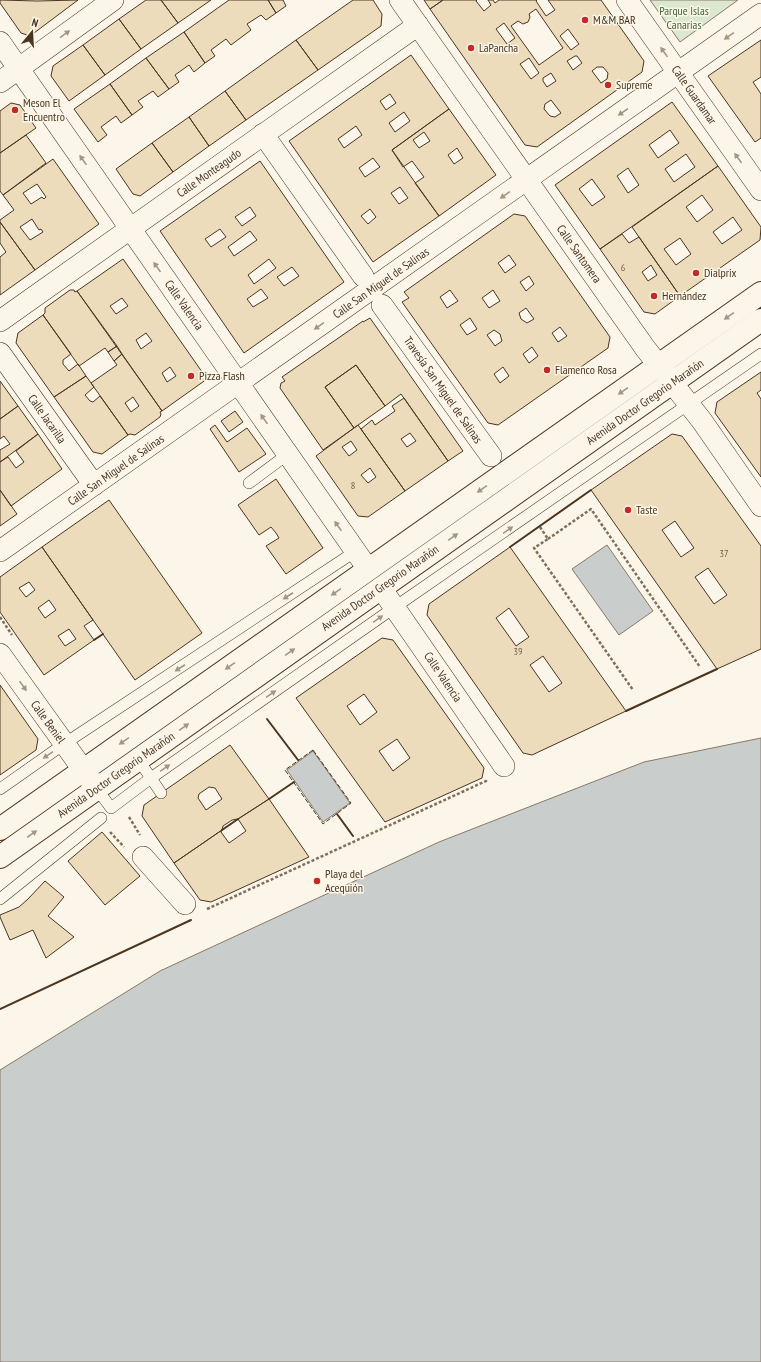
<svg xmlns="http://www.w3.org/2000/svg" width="761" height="1362" font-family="'PT Sans Narrow',sans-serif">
<rect width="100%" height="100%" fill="#fbf6e9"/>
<!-- green -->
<path fill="#dce7d0" stroke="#887966" d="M 650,0 L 738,0 L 680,42 Z"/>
<!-- water -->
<path fill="#c9cecd" stroke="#887966" d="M 607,545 L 653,611 L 619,635 L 572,569 Z
M 761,738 L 761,1362 L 0,1362 L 0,1070 L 160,971 L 439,842 L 644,762 Z
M 313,751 L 350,803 L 323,822 L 287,770 Z"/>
<!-- building -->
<path fill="#ecdcbc" stroke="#4a3520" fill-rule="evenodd" d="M 0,0 L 37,1 L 78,0 L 30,36 L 21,33 L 0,3 Z
M 146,0 L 161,0 L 178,23 L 141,49 L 119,19 Z
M 161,0 L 211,0 L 178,23 Z
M 229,0 L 268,0 L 276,13 L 266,20 L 261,15 L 247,24 L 251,30 L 231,45 L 226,39 L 211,50 L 215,56 L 205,63 L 184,32 Z
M 268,0 L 283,0 L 286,6 L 276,13 Z
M 353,0 L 373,0 L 382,14 L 381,26 L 318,70 L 296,40 Z
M 424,0 L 443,0 L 430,9 Z
M 443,0 L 477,0 L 476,1 L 484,11 L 491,5 L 488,0 L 493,0 L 495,3 L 499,0 L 537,0 L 536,1 L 546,16 L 555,10 L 548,0 L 601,0 L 644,61 L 642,72 L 537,147 L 525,145 L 430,9 ZM 536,9 L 563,48 L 539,65 L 511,26 L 518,21 L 523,24 L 528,22 L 530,17 L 529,14 ZM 504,23 L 515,38 L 507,44 L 496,29 ZM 568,29 L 579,44 L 571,50 L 560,36 ZM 575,56 L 577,56 L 582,63 L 573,70 L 567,61 ZM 529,58 L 539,73 L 531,79 L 520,64 ZM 597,67 L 603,67 L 608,73 L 607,79 L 601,83 L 592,71 ZM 551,73 L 556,81 L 547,87 L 543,81 L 543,78 ZM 551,100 L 561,113 L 555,117 L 550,116 L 544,109 L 545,104 Z
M 119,19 L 141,49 L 105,75 L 83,45 Z
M 184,32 L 205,63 L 194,72 L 189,65 L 175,75 L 179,82 L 169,89 L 146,58 Z
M 296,40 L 318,70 L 246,120 L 225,91 Z
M 761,40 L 761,77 L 753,82 L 761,94 L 761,138 L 755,142 L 708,76 Z
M 83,45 L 105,75 L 69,101 L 51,76 L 53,66 Z
M 411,55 L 449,109 L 392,150 L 439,216 L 373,262 L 289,141 ZM 390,94 L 396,103 L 386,110 L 380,101 ZM 404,112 L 410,121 L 395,132 L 389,123 ZM 356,126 L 362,135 L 344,148 L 338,139 ZM 373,158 L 380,167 L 365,177 L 359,168 ZM 400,187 L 408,198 L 399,204 L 391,193 ZM 370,209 L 376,217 L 368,224 L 361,216 Z
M 146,58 L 169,89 L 158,97 L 153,91 L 138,101 L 143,107 L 132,115 L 110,84 Z
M 110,84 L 132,115 L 121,123 L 116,116 L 101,127 L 107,135 L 98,142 L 74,109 Z
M 225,91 L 246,120 L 209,146 L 189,117 Z
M 672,102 L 718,166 L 600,249 L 555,185 ZM 670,130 L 679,143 L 658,158 L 649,145 ZM 686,154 L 695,167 L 674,182 L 665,169 ZM 628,168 L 639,185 L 628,193 L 617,176 ZM 592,179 L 605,197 L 592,206 L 579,189 Z
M 11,103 L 20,105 L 36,128 L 0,153 L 0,111 Z
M 449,109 L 496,175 L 439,216 L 415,183 L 424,177 L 412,161 L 403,167 L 392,150 ZM 424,132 L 430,141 L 419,148 L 413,140 ZM 457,148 L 463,158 L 454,164 L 448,155 Z
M 189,117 L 209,146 L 173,172 L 152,143 Z
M 26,135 L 46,163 L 3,195 L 0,191 L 0,153 Z
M 152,143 L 173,172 L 140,196 L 133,194 L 116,169 Z
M 53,159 L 99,224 L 35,270 L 0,222 L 0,220 L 14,210 L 3,195 ZM 37,184 L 46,197 L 44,199 L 42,197 L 31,204 L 23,193 ZM 32,219 L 39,230 L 41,229 L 43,232 L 30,240 L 20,227 Z
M 260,161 L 344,282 L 244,353 L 160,231 ZM 250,207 L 256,216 L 242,226 L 235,217 ZM 220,229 L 226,237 L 211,247 L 205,239 ZM 250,231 L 257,240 L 234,256 L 228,247 ZM 269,259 L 276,268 L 254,284 L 248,275 ZM 292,267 L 299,276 L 284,286 L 277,277 ZM 261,289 L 268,298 L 253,307 L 247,299 Z
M 718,166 L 761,227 L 760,240 L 680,296 L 632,227 ZM 702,195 L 713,210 L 697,222 L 686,207 ZM 733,217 L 742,230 L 722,244 L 713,232 ZM 680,238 L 691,254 L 676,265 L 664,249 Z
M 514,214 L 525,216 L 610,337 L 608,348 L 498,425 L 488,423 L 402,302 L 409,298 L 404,292 ZM 509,255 L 516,265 L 505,273 L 498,263 ZM 529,276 L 534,284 L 526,291 L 520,282 ZM 450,290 L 458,301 L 447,308 L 440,297 ZM 493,290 L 500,301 L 489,308 L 482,298 ZM 526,308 L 534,319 L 527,323 L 521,319 L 519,313 ZM 470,318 L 477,329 L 467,335 L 460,325 ZM 560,327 L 567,336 L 558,342 L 552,333 ZM 494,330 L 500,334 L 502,341 L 495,346 L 487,335 ZM 532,347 L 538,356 L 529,363 L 523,354 ZM 503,367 L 509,376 L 500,383 L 494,374 Z
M 0,222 L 35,270 L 0,295 L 0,257 L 6,252 L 0,243 Z
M 622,234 L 629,243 L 639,237 L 680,296 L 655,314 L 644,312 L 600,249 ZM 651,265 L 657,275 L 648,281 L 642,272 Z
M 123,259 L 207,379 L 162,411 L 77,291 ZM 122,298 L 128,306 L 116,314 L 110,306 ZM 146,333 L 152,341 L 141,349 L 136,340 ZM 170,367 L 176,376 L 167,382 L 162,373 Z
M 70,290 L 74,290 L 75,292 L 77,291 L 117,346 L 108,352 L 105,348 L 79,366 L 43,315 L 45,313 L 45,308 Z
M 43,315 L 71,354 L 63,360 L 63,364 L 69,371 L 78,364 L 86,376 L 54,397 L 16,343 L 18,333 Z
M 370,318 L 463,451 L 448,461 L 401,394 L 385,406 L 356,365 L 325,387 L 354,428 L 323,450 L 280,388 L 281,383 L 285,381 L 282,377 L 363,321 L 363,322 Z
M 117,346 L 122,354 L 114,361 L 108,352 Z
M 122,354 L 162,411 L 160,412 L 161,414 L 160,417 L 135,435 L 130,434 L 128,435 L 91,383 L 117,365 L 114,361 ZM 133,397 L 139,406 L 131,412 L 125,403 Z
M 356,365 L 385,406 L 354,428 L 325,387 Z
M 761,372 L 761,390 L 757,393 L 761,399 L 761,477 L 715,413 L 717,402 Z
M 86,376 L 94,387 L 85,395 L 90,401 L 93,402 L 100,396 L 128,435 L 102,454 L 93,452 L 54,397 Z
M 0,381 L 18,406 L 0,419 Z
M 404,398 L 448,461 L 405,491 L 361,429 L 372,420 L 375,425 L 395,411 L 392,406 ZM 410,433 L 416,441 L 407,447 L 401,439 Z
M 18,406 L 38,434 L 0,462 L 0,450 L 10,444 L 4,436 L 0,439 L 0,419 Z
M 235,411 L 243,422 L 229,432 L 221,421 Z
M 215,425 L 227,442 L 247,428 L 266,454 L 239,472 L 210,429 Z
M 358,425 L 405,491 L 368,517 L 358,516 L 316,456 ZM 351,441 L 357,450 L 349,456 L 342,447 ZM 370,468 L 376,477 L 368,483 L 361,475 Z
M 38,434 L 62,469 L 11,506 L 0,490 L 0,462 L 8,457 L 16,468 L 24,462 L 16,451 Z
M 672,434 L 682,436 L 761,546 L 761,649 L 717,669 L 591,490 ZM 675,521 L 694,548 L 681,557 L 662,530 ZM 708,568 L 727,595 L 714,604 L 695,577 Z
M 276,479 L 323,548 L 286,574 L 266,546 L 279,538 L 276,533 L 271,527 L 259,535 L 238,505 Z
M 0,490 L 17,514 L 0,526 Z
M 109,500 L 202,633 L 135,680 L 42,547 Z
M 42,547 L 93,620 L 84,626 L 94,640 L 44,675 L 0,612 L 0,577 ZM 29,582 L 35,590 L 26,597 L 19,588 ZM 49,600 L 56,610 L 45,618 L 38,608 ZM 69,629 L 76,639 L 65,646 L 58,636 Z
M 510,547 L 626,711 L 532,755 L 523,753 L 427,615 L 429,604 ZM 509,608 L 529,637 L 516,646 L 496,618 ZM 543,656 L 562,683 L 549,692 L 530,665 Z
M 382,638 L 393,640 L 484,768 L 482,778 L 385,822 L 296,698 ZM 364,694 L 377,712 L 360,725 L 347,706 ZM 397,739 L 410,758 L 393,771 L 379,751 Z
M 0,685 L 38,739 L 36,750 L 0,775 Z
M 230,745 L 269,799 L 238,819 L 232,820 L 223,826 L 222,830 L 174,863 L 142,816 L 144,805 ZM 209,787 L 215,788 L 222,799 L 206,810 L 198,798 L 199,794 Z
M 269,799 L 309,857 L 211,902 L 200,900 L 174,863 L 222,830 L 221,832 L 229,843 L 246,831 L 238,819 Z
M 102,832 L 140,876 L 105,905 L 68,861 Z
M 45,881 L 64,897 L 48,916 L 74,937 L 46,958 L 33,930 L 10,940 L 0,917 L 0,915 L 19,907 L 28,899 Z"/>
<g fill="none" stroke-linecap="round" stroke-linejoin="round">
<!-- lane casing -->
<g stroke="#4a3520" stroke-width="12">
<path id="lane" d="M 249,483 L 288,454
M 138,759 L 161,793
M 0,789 L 64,744 L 356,551
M 97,789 L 111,808 L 151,778 L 395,607 L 761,354
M 0,899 L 101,818"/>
</g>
<!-- street casing -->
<g stroke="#4a3520" stroke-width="22">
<path id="street" d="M 400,0 L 645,348 L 702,421 L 761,506
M 627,0 L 761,190
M 0,42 L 368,569
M 0,82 L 113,0
M 263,134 L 363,276
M 382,305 L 491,456
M 0,321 L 418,25
M 0,353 L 94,485
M 0,551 L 761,14
M 381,588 L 504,766
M 0,654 L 97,789
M 143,857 L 185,904"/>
</g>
<!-- secondary casing -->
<g stroke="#4a3520" stroke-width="24">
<path id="secondary" d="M 0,829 L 761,293
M 0,857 L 761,320"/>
</g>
<!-- path -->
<path stroke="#7f6f5c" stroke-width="2.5" stroke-dasharray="3 2" stroke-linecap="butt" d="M 540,527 L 548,539 L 534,548 L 633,690
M 548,539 L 591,509 L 700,667
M 0,617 L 12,635
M 129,817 L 140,835
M 110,832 L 124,847
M 207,909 L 486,781 L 487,779"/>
<!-- lane -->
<use href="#lane" stroke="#fbf6e9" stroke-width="11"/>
<!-- street -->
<use href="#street" stroke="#fbf6e9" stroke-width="21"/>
<!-- secondary -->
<use href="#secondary" stroke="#fbf6e9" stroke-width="22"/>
<!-- fence -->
<path stroke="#4a3520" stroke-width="1" stroke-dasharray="5 2" stroke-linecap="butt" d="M 313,750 L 351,803 L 323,824 L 285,770 Z"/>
<!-- wall -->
<path stroke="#4a3520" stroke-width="2" d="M 510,547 L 591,490
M 94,640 L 103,634
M 626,711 L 717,669
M 267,719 L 298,760
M 269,799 L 294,782
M 337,814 L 353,836
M 222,830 L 238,819
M 0,1009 L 191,920"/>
</g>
<!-- one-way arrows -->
<defs><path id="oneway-solid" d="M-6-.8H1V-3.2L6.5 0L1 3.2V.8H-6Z"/></defs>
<g fill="#a29684">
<use href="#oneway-solid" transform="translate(65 34) rotate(-36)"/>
<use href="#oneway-solid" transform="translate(729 36) rotate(145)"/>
<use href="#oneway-solid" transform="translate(664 52) rotate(-125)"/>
<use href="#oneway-solid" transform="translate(623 112) rotate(145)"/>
<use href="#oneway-solid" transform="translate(738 158) rotate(-126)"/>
<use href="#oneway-solid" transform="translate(83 160) rotate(-125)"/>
<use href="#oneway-solid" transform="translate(505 195) rotate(145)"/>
<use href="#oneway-solid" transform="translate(157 267) rotate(-125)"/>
<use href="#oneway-solid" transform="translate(729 316) rotate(145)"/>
<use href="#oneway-solid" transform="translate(319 326) rotate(145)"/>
<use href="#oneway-solid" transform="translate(623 391) rotate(145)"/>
<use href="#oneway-solid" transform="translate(264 419) rotate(-125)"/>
<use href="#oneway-solid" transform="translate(482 489) rotate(145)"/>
<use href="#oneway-solid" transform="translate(338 526) rotate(-125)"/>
<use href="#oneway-solid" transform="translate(508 530) rotate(-35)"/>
<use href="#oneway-solid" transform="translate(453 537) rotate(-35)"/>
<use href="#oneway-solid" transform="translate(336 592) rotate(145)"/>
<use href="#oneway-solid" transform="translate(288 596) rotate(147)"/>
<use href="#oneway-solid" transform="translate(378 619) rotate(-35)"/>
<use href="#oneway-solid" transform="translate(290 652) rotate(-35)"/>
<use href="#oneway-solid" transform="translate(230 666) rotate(145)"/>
<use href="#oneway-solid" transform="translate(180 668) rotate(147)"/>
<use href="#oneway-solid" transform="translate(23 686) rotate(54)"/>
<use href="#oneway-solid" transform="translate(271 694) rotate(-35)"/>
<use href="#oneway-solid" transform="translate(184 727) rotate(-35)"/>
<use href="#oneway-solid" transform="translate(124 741) rotate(145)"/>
<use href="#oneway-solid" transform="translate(48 755) rotate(145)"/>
<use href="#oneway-solid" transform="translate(165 768) rotate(-35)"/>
<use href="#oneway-solid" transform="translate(32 834) rotate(-35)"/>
</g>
<!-- markers -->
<g fill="#c62828" stroke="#fbf6e9" stroke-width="1.5">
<circle cx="585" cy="20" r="4"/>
<circle cx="471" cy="48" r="4"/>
<circle cx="608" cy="85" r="4"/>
<circle cx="15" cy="110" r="4"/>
<circle cx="696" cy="273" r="4"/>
<circle cx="654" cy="296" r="4"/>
<circle cx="547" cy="370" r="4"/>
<circle cx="191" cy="376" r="4"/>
<circle cx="628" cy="510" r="4"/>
<circle cx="317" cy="881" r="4"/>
</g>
<g text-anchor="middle" stroke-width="3" stroke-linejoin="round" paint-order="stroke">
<!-- number labels -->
<g font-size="10" fill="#725f47">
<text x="623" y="271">6</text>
<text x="353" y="489">8</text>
<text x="724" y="557">37</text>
<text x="518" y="655">39</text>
</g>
<!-- park labels -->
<g font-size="12" fill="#436837" stroke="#fbf6e9">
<text x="684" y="15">Parque Islas<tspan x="684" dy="14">Canarias</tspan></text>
</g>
<!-- poi labels -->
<g font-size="12" fill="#4a3520" stroke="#fbf6e9" text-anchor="start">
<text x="593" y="24">M&amp;M BAR</text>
<text x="479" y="52">LaPancha</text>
<text x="616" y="89">Supreme</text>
<text x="23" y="107">Meson El<tspan x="23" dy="14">Encuentro</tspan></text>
<text x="704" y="277">Dialprix</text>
<text x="662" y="300">Hernández</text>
<text x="555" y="374">Flamenco Rosa</text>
<text x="199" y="380">Pizza Flash</text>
<text x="636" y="514">Taste</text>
<text x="325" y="878">Playa del<tspan x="325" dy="14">Acequión</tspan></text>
</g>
<!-- street labels -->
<g font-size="12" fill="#4a3520" stroke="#fbf6e9">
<text transform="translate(694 95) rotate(55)" y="4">Calle Guardamar</text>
<text transform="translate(209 173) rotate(-35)" y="4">Calle Monteagudo</text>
<text transform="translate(579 254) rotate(55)" y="4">Calle Santomera</text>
<text transform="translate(381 283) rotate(-35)" y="4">Calle San Miguel de Salinas</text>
<text transform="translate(184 305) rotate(55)" y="4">Calle Valencia</text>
<text transform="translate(443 390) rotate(55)" y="4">Travesía San Miguel de Salinas</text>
<text transform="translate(645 402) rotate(-35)" y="4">Avenida Doctor Gregorio Marañón</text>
<text transform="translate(47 419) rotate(55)" y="4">Calle Jacarilla</text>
<text transform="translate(116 470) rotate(-35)" y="4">Calle San Miguel de Salinas</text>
<text transform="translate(380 588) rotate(-35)" y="4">Avenida Doctor Gregorio Marañón</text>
<text transform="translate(443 677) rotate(56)" y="4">Calle Valencia</text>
<text transform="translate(48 722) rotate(54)" y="4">Calle Beniel</text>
<text transform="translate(116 775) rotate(-35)" y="4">Avenida Doctor Gregorio Marañón</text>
</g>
</g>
<!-- north arrow -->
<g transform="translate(32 32) rotate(18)" stroke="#fbf6e9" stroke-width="3" paint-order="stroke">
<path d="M0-3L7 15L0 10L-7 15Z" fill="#4a3520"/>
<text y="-6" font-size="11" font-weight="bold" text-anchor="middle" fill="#4a3520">N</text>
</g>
</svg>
